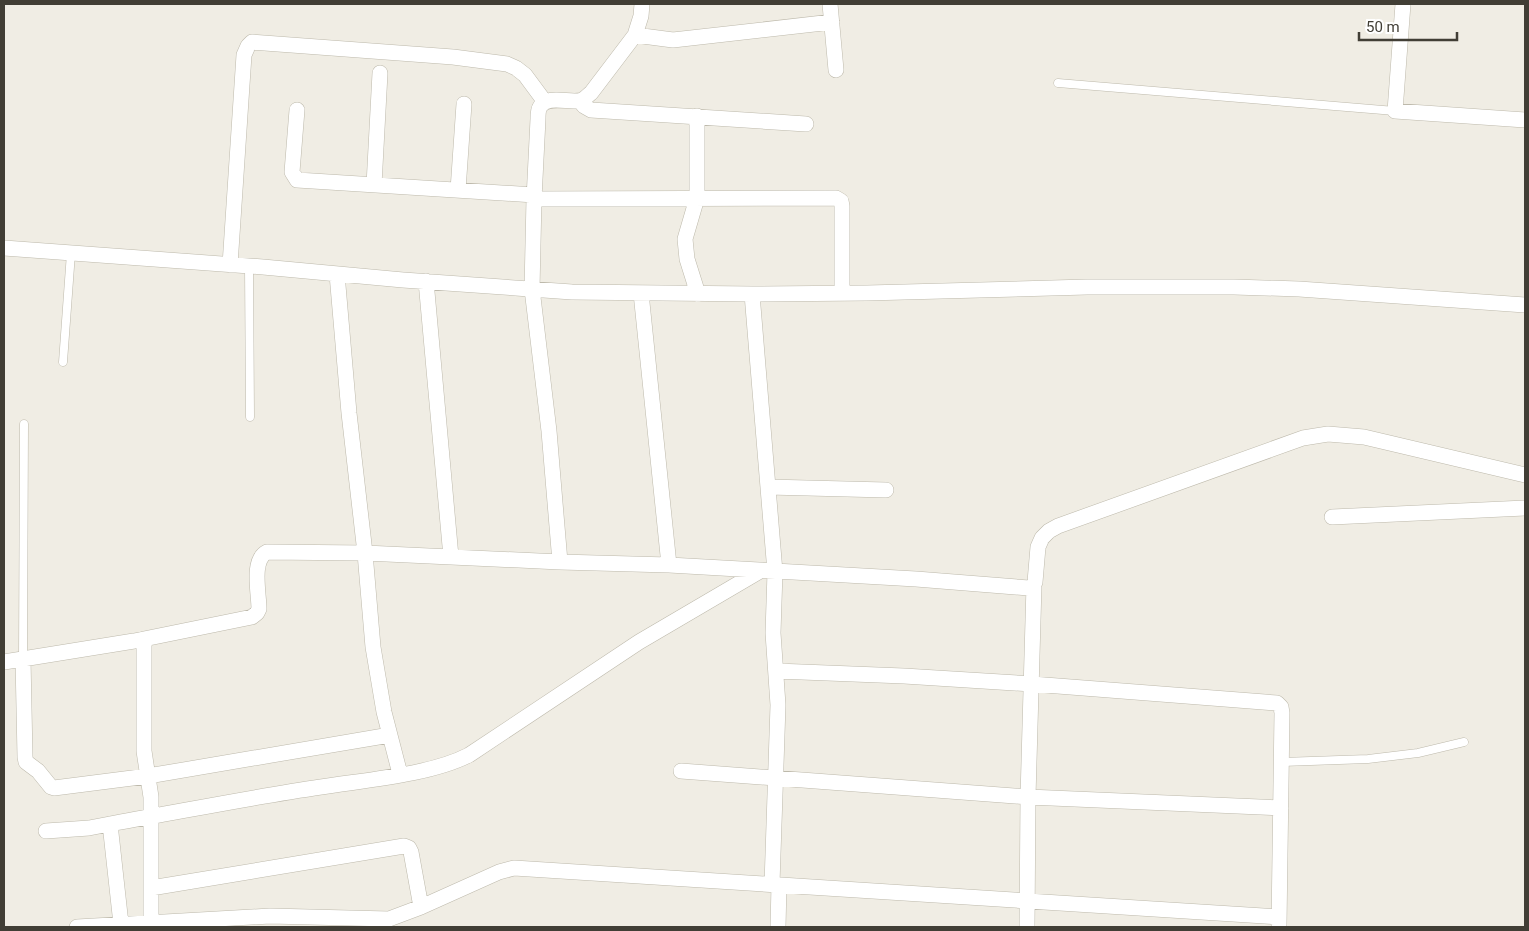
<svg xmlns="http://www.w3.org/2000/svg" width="1529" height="931" font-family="Roboto,sans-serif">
<rect width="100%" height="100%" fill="#f0ede4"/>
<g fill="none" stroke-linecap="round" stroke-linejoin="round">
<!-- service casing -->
<g stroke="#bdb9ab" stroke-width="9">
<path id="service" d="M 1058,83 L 1395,111
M 249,266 L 250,417
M 63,362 L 71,253
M 23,659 L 24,424
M 1282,762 L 1368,759 L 1418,753 L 1464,742"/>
</g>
<!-- minor casing -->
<g stroke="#bdb9ab" stroke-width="16">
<path id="minor" d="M 830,4 L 836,70
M 1403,4 L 1395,111 L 1525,120
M 635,35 L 673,40 L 832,22
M 580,101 L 584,106 L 591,110 L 806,124
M 297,110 L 292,172 L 297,180 L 534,195
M 697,116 L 697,198 L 685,239 L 687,259 L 698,294
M 374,185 L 380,73
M 458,190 L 464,104
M 534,199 L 836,198 L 841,201 L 842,206 L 842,293
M 4,248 L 263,267 L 403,280 L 572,292 L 752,294 L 867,293 L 1087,287 L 1234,287 L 1299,289 L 1525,305
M 230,265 L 244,55 L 248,46 L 252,42 L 453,57 L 507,64 L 516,68 L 525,75 L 545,102
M 337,274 L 349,413 L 365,553 L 373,647 L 384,712 L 400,774
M 426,281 L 451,557
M 641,293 L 669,565
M 752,294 L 775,572 L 773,633 L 778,705 L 772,884
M 768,487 L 886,490
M 1332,517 L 1525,508
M 560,562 L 549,431 L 532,289 L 534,199 L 538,119 C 538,115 538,110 540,107 C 547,94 571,104 582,100 C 586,98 588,95 591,93 L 635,35 L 641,16 L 642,4
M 144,639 L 144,751 L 151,797 L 151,923
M 23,659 L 25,757 L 26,762 L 38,771 L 51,787 L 54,788 L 148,776 L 390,735
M 4,662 L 134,641 L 252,617 L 257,613 L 259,609 C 259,593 251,560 267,552 L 365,553 L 560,562 L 669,565 L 916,579 L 1029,588 L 1034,585 L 1035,582 L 1038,547 L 1042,538 L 1049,531 L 1058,526 L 1303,438 L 1328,434 L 1364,437 L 1525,475
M 776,671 L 904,676 L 1032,684 L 1277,703 L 1281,707 L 1282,713 L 1279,925
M 681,771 L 1028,797 L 1281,808
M 110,824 L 121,924
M 46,831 L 89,828 L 115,823 C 184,811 252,797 321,787 C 365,780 430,775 469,755 L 639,642 L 760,571
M 151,888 L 404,846 L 409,848 L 411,852 L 421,907
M 77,927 L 270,916 L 389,919 L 421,907 L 499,872 L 514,868 L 1279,917
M 778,927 L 779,885
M 1027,927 L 1028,797 L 1034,585"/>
</g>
<!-- service -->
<use href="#service" stroke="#fff" stroke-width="8"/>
<!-- minor -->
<use href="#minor" stroke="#fff" stroke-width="15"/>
</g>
<!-- border -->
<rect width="1529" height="931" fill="none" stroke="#413e35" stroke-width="10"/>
<!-- scale -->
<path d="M1359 32v8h98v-8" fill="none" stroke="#413e35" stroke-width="2.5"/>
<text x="1366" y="32" font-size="15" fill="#413e35" stroke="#ffffff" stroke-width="4" paint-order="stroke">50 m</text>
</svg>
